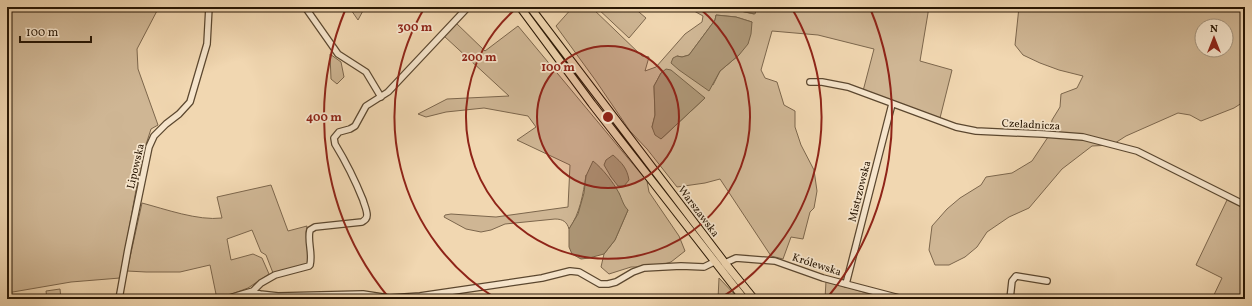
<svg xmlns="http://www.w3.org/2000/svg" width="1252" height="306" font-family="Vollkorn,serif">
<rect width="100%" height="100%" fill="#f1d7b1"/>
<filter id="stains"><feTurbulence type="fractalNoise" baseFrequency=".005" numOctaves="4"/><feColorMatrix values="0 0 0 0 .2 0 0 0 0 .09 0 0 0 0 .02 0 0 0 .5 -.17"/></filter>
<radialGradient id="worn" r=".72"><stop offset=".6" stop-color="#630" stop-opacity="0"/><stop offset="1" stop-color="#630" stop-opacity=".3"/></radialGradient>
<!-- green -->
<path fill="#cfb694" stroke="#7c664c" fill-rule="evenodd" d="M 7,7 L 159,7 L 137,49 L 138,69 L 158,125 L 151,129 L 142,157 L 120,278 L 71,282 L 7,293 Z
M 349,7 L 365,7 L 358,20 Z
M 573,7 L 591,7 L 642,56 L 649,57 L 645,71 L 656,67 L 685,34 L 702,22 L 703,16 L 687,7 L 722,7 L 754,14 L 757,7 L 929,7 L 920,61 L 952,70 L 940,118 L 863,91 L 874,49 L 818,35 L 772,31 L 761,70 L 765,78 L 777,82 L 784,105 L 795,111 L 795,127 L 801,145 L 814,170 L 817,191 L 814,208 L 810,212 L 803,239 L 791,237 L 783,259 L 771,256 L 720,179 L 705,183 L 677,187 L 647,149 L 630,131 L 596,81 L 556,26 ZM 716,15 L 736,17 L 752,22 L 739,55 L 720,71 L 713,85 L 677,56 L 682,57 L 689,55 L 715,20 ZM 661,73 L 705,98 L 661,139 L 652,127 L 655,115 L 654,86 Z
M 596,7 L 633,7 L 646,18 L 629,38 Z
M 1019,7 L 1245,7 L 1245,101 L 1234,108 L 1201,121 L 1190,115 L 1178,113 L 1126,136 L 1112,145 L 1092,146 L 1062,169 L 1029,208 L 1009,217 L 987,232 L 977,247 L 965,257 L 949,265 L 935,265 L 929,250 L 932,226 L 947,209 L 960,198 L 981,185 L 986,177 L 1012,173 L 1032,161 L 1050,134 L 1052,120 L 1060,107 L 1061,94 L 1077,88 L 1083,76 L 1059,70 L 1040,63 L 1023,55 L 1015,45 ZM 1202,26 L 1226,26 L 1226,50 L 1202,50 Z
M 455,22 L 485,51 L 518,26 L 647,181 L 649,192 L 679,236 L 685,251 L 671,262 L 654,267 L 631,267 L 609,274 L 601,267 L 604,254 L 615,240 L 628,210 L 623,205 L 619,193 L 586,175 C 583,195 580,213 569,229 C 567,222 563,219 555,219 L 505,224 L 491,230 L 481,232 L 466,229 L 444,217 L 445,215 L 451,214 L 496,217 L 568,207 L 570,165 L 517,140 L 536,127 L 528,116 L 484,108 L 446,112 L 426,117 L 418,114 L 447,99 L 509,96 L 444,36 Z
M 330,54 L 341,62 L 344,77 L 337,84 L 331,79 Z
M 271,185 L 288,231 L 307,226 L 306,232 L 309,259 L 308,263 L 303,266 L 273,273 L 266,255 L 261,252 L 252,230 L 227,239 L 231,260 L 253,254 L 262,258 L 269,274 L 248,288 L 218,299 L 217,299 L 210,265 L 180,272 L 146,272 L 127,271 L 142,203 C 165,209 198,221 222,218 L 217,197 Z
M 1227,200 L 1245,209 L 1245,299 L 1212,299 L 1222,278 L 1196,265 Z
M 719,278 L 739,299 L 718,299 Z
M 826,281 L 887,299 L 825,299 Z
M 60,289 L 61,299 L 47,299 L 46,291 Z"/>
<!-- water -->
<path fill="#ad9676" stroke="#786348" d="M 722,7 L 757,7 L 755,14 Z
M 716,15 L 736,17 L 752,22 L 751,34 L 748,44 L 739,55 L 720,71 L 709,91 L 679,70 L 671,63 L 673,58 L 677,56 L 682,57 L 689,55 L 715,20 Z
M 666,69 L 671,70 L 705,98 L 661,139 L 655,135 L 652,127 L 655,115 L 654,86 L 661,73 Z
M 613,155 C 622,163 627,168 629,180 L 624,186 L 618,186 L 611,177 L 604,165 L 606,160 Z
M 593,161 C 603,169 613,182 619,193 C 622,199 623,205 628,210 L 615,240 L 604,254 L 589,258 L 581,259 L 572,254 L 569,247 L 569,229 L 578,214 L 584,193 L 586,176 Z"/>
<g fill="none" stroke-linecap="round" stroke-linejoin="round">
<!-- minor casing -->
<g stroke="#5b472f" stroke-width="8">
<path id="minor" d="M 305,7 L 338,54 L 366,72 L 381,97
M 810,82 L 822,82 L 848,87 L 956,127 L 976,131 L 1043,134 L 1083,137 L 1137,151 L 1245,205
M 725,263 L 736,258 L 775,261 L 823,278 L 903,299
M 846,284 L 892,104
M 253,291 L 260,294 L 278,296 L 363,294 L 389,298 L 420,296 L 542,278 L 570,271 L 579,272 L 600,284 L 608,284 L 616,282 L 633,272 L 644,268 L 681,266 L 704,267 L 714,262
M 119,299 L 128,249 L 149,147 L 154,136 L 166,124 L 179,114 L 190,102 L 207,44 L 209,7
M 226,299 L 253,291 L 261,283 L 275,275 L 309,266 L 310,265 C 313,253 307,241 310,230 L 315,227 L 362,222 C 365,220 367,219 367,215 C 367,210 364,204 363,200 C 355,180 346,162 335,144 L 334,138 L 339,132 L 350,129 L 355,126 L 366,106 L 388,92 L 468,7
M 1010,299 L 1012,281 L 1016,276 L 1047,281"/>
</g>
<!-- major casing -->
<g stroke="#291704" stroke-width="9">
<path id="major" d="M 520,7 L 592,104 L 744,299
M 530,7 L 725,263 L 754,299"/>
</g>
<!-- minor -->
<use href="#minor" stroke="#f6e5cc" stroke-width="5.5"/>
<!-- major -->
<use href="#major" stroke="#f1d7b1" stroke-width="7"/>
</g>
<!-- distance rings -->
<circle cx="608" cy="117" r="71" fill="#8f2418" fill-opacity=".12"/>
<g fill="none" stroke="#8f2418" stroke-width="2">
<circle cx="608" cy="117" r="71"/>
<path d="M698 7A142 142 0 1 1 518 7"/>
<path d="M497 299A213 213 0 0 1 425 7M791 7A213 213 0 0 1 719 299"/>
<path d="M389 298A284 284 0 0 1 346 8M870 8A284 284 0 0 1 827 298"/>
</g>
<g text-anchor="middle" stroke-width="3.5" stroke-linejoin="round" paint-order="stroke">
<!-- street labels -->
<g font-size="11" fill="#291704" stroke="#f6e5cc">
<text transform="translate(1031 124) rotate(3)" y="4">Czeladnicza</text>
<text transform="translate(135 166) rotate(-77)" y="4">Lipowska</text>
<text transform="translate(859 191) rotate(-76)" y="4">Mistrzowska</text>
<text transform="translate(699 211) rotate(53)" y="4">Warszawska</text>
<text transform="translate(817 264) rotate(18)" y="4">Królewska</text>
</g>
</g>
<circle cx="608" cy="117" r="6" fill="#8f2418" stroke="#f6e5cc" stroke-width="2"/>
<g font-size="12" text-anchor="middle" font-weight="bold" fill="#8f2418" stroke="#f6e5cc" stroke-width="3.5" stroke-linejoin="round" paint-order="stroke">
<text x="415" y="31">300 m</text>
<text x="479" y="61">200 m</text>
<text x="558" y="71">100 m</text>
<text x="324" y="121">400 m</text>
</g>
<!-- margin -->
<rect width="1252" height="306" fill="none" stroke="#f1d7b1" stroke-width="24"/>
<rect x="8" y="8" width="1236" height="290" fill="none" stroke="#291704" stroke-width="2"/>
<rect x="12" y="12" width="1228" height="282" fill="none" stroke="#291704"/>
<!-- north arrow -->
<g transform="translate(1214 38)"><circle r="19" fill="#f6e5cc" stroke="#a4937c"/>
<path d="M0-3L7 15L0 10L-7 15Z" fill="#8f2418"/>
<text y="-6" font-size="11" font-weight="bold" text-anchor="middle" fill="#291704">N</text>
</g>
<!-- scale -->
<path d="M20 36v6h71v-6" fill="none" stroke="#291704" stroke-width="2"/>
<text x="26" y="36" font-size="12" fill="#291704" stroke="#f6e5cc" stroke-width="3" paint-order="stroke">100 m</text>
<rect width="100%" height="100%" filter="url(#stains)"/>
<rect width="100%" height="100%" fill="url(#worn)"/>
</svg>
